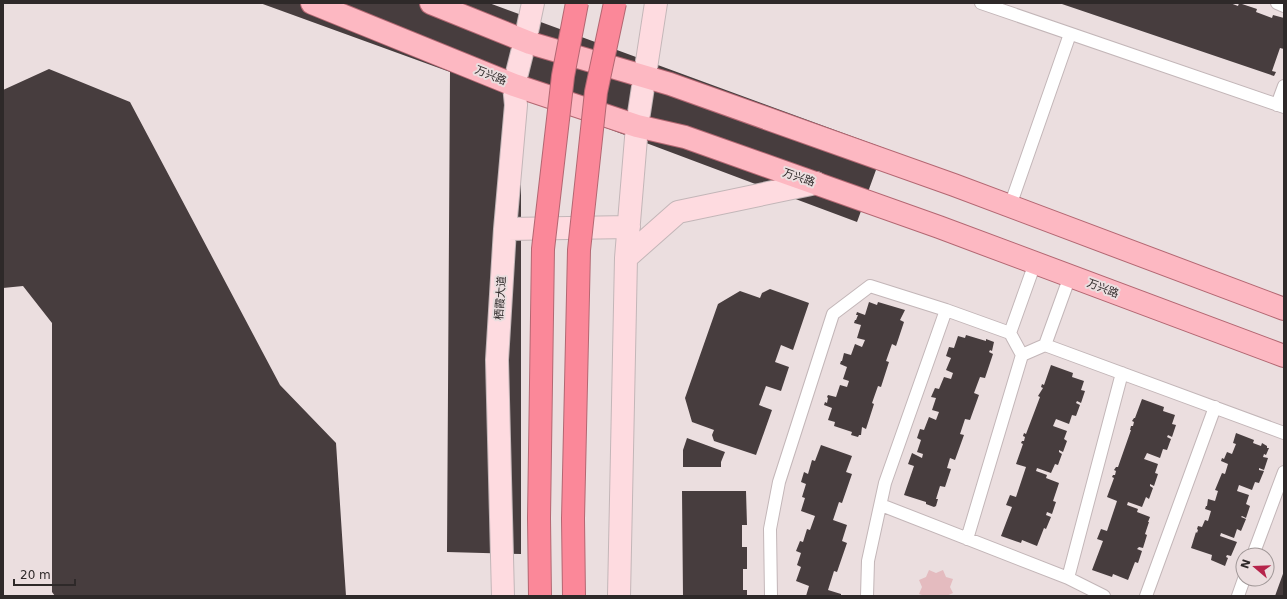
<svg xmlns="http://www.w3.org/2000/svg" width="1287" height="599" font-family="'DejaVu Sans','Noto Sans SC',sans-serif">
<rect width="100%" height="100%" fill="#ebdedf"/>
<!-- green -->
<path fill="#e4bbbf" d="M 929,570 L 936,573 L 943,570 L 946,577 L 953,579 L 950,587 L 953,593 C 944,598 929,598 919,594 L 922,587 L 919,580 L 926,577 Z"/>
<!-- building -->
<path fill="#473d3e" d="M 260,3 L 489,3 L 884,148 L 857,222 L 521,96 L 521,554 L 447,552 L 450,72 Z
M 1059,3 L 1230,3 L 1238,6 L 1239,3 L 1257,9 L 1256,12 L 1272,18 L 1273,15 L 1284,18 L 1284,49 L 1280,48 L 1272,71 L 1276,72 L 1274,76 Z
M 49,69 L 130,102 L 280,385 L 336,443 L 346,596 L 55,596 L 52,592 L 52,323 L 23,286 L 3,288 L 3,90 Z
M 770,289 L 809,303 L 793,350 L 781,345 L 775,362 L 789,367 L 781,391 L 766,386 L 759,405 L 772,410 L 756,455 L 714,441 L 712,435 L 714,430 L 692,422 L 685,398 L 718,304 L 740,291 L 760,298 L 762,293 Z
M 869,302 L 877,305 L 878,302 L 905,310 L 900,320 L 904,322 L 896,346 L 892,344 L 886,361 L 889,362 L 881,387 L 878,386 L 872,403 L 874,404 L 866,429 L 862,427 L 861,435 L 859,435 L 858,437 L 851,435 L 852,432 L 834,426 L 835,422 L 828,420 L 832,408 L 824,405 L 825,402 L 827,403 L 828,398 L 827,397 L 828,395 L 836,397 L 840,385 L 847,387 L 849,381 L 843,379 L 847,367 L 840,364 L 841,361 L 842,361 L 844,353 L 851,355 L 855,344 L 862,347 L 865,340 L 857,338 L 861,325 L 854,323 L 855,320 L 856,320 L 858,315 L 856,315 L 857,312 L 865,315 Z
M 966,335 L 986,341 L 986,339 L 994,342 L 992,351 L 990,350 L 989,352 L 993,354 L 985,378 L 980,377 L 974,393 L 979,395 L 970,420 L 965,419 L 960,434 L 964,435 L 955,460 L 950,458 L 947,468 L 951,469 L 945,487 L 940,486 L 936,499 L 938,499 L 936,506 L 934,507 L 926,504 L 926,502 L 904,495 L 914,466 L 908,464 L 912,453 L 922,458 L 923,454 L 917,452 L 921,440 L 917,438 L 920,429 L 924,430 L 929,417 L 936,420 L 939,412 L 932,410 L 936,398 L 931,397 L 935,388 L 939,389 L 944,377 L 951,379 L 953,373 L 946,370 L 951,358 L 946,356 L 949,347 L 954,348 L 958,336 L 965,338 Z
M 1051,365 L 1073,373 L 1072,377 L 1084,381 L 1081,390 L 1085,391 L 1081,403 L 1077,401 L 1076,403 L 1080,405 L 1076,416 L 1072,415 L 1069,424 L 1056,419 L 1053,426 L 1067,431 L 1064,439 L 1067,441 L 1063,452 L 1059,450 L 1059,452 L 1062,454 L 1058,465 L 1055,464 L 1051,473 L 1037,468 L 1036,471 L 1047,475 L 1046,478 L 1059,483 L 1053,501 L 1056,502 L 1052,514 L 1047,512 L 1046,515 L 1051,517 L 1046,529 L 1044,528 L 1037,546 L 1022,540 L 1021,543 L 1001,536 L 1012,507 L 1006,505 L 1010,495 L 1016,497 L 1026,467 L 1016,464 L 1023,444 L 1021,443 L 1022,441 L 1024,441 L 1025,437 L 1023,436 L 1024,433 L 1026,434 L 1040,397 L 1038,396 L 1043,388 L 1041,387 L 1042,384 L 1044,385 Z
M 1142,399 L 1164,407 L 1163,411 L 1175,415 L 1172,424 L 1176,425 L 1172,437 L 1168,435 L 1167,437 L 1171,439 L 1167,450 L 1163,449 L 1160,458 L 1147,453 L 1144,459 L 1158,464 L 1155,473 L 1158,474 L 1154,486 L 1150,484 L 1150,486 L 1153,488 L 1149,499 L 1146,497 L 1142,507 L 1128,502 L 1127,505 L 1138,509 L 1137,512 L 1150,517 L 1148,522 L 1149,522 L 1145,534 L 1147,535 L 1143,548 L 1139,547 L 1137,549 L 1142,551 L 1138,563 L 1135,562 L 1128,580 L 1113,574 L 1112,577 L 1092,570 L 1103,541 L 1097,539 L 1101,529 L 1107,531 L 1117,501 L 1107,497 L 1114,478 L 1112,477 L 1113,475 L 1115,475 L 1116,471 L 1114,470 L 1116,467 L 1118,467 L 1131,430 L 1130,430 L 1131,426 L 1133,426 L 1134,422 L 1132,421 L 1134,418 L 1135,418 Z
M 1236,433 L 1254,440 L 1253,443 L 1261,446 L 1262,443 L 1267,446 L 1267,448 L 1269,448 L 1266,455 L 1264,454 L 1263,457 L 1268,458 L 1264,470 L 1259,468 L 1259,470 L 1264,471 L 1259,483 L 1255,482 L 1252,490 L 1239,485 L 1237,491 L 1249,495 L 1246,504 L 1250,506 L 1246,518 L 1242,516 L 1241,517 L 1246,519 L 1241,531 L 1237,529 L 1234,538 L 1221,533 L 1220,536 L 1237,542 L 1231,556 L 1227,555 L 1226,557 L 1228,558 L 1225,566 L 1211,560 L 1212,555 L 1191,548 L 1196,532 L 1197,533 L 1198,530 L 1197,529 L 1198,526 L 1202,527 L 1205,520 L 1208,521 L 1211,511 L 1205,509 L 1206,506 L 1207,506 L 1208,499 L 1215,501 L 1218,491 L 1215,490 L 1222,473 L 1225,474 L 1228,464 L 1221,461 L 1222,458 L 1224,459 L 1227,452 L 1232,454 L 1236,444 L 1233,443 Z
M 687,438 L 725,452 L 721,462 L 721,467 L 683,467 L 683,450 Z
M 821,445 L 852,456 L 846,472 L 852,474 L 842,503 L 839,502 L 833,520 L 847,525 L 842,541 L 847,543 L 837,572 L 834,571 L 828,590 L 841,594 L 841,596 L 806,596 L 809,586 L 796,581 L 801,567 L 797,565 L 801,553 L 796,551 L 800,541 L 803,542 L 807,529 L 810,530 L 815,516 L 801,511 L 805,498 L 802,497 L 806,484 L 801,482 L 804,472 L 808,474 L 812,460 L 815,461 Z
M 682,491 L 746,491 L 747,525 L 742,525 L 742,547 L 747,547 L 747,569 L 743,569 L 743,590 L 747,590 L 747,596 L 683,596 Z
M 1284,571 L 1284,596 L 1275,596 Z"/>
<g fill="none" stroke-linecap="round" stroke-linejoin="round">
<!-- lane casing -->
<g stroke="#c3b6b8" stroke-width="14">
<path id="lane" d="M 981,3 L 1284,107
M 1277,3 L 1284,6
M 1277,105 L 1284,86
M 1010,206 L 1070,34
M 1070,276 L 1045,345 L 1284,433
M 1010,333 L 1022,355 L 1045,345
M 881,505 L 1068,578 L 1122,373
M 967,539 L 1022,355
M 1253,555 L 1284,472
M 1068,578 L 1104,596
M 771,596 L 770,529 L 779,482 L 833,314 L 870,286 L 946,310
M 867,596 L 868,561 L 885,483 L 946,310 L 1010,333 L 1035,263
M 1146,596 L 1215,407
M 1238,596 L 1244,579"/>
</g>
<!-- secondary casing -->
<g stroke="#c3b6b8" stroke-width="24">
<path id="secondary" d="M 505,229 L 629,227
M 626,258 L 678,212 L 816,183
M 503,596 L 497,360 L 505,229 L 516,105 L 514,85 L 525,41 L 533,3
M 619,596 L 626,258 L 637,126 L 656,3"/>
</g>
<!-- primary casing -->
<g stroke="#b36772" stroke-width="24">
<path id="primary" d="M 312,3 L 514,85 L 637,126 L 685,137 L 939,227 L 1284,356
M 431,3 L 530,43 L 670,84 L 954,185 L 1284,309"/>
</g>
<!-- lane -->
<use href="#lane" stroke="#fff" stroke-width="12"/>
<!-- secondary -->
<use href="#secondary" stroke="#fedbe0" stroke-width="22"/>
<!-- primary -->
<use href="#primary" stroke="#fdb8c2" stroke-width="22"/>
<!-- highway-bridge casing -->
<g stroke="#b36772" stroke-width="24" stroke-linecap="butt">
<path id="highway-bridge" d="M 540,596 L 539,518 L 543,249 L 563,76 L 577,3
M 574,596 L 573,519 L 579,250 L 596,92 L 615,3"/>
</g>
<!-- highway-bridge -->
<use href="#highway-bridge" stroke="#fb8899" stroke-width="22"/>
</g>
<g text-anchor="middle" stroke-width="4" stroke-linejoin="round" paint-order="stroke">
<!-- street labels -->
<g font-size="11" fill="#2e2929" stroke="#ebdedf">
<text transform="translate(491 75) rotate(22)" y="4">万兴路</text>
<text transform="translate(799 177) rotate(19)" y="4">万兴路</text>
<text transform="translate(1103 288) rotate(21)" y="4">万兴路</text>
<text transform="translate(500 298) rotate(-86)" y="4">栖霞大道</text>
</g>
</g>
<!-- border -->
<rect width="1287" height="599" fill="none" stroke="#2e2929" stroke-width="8"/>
<!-- north arrow -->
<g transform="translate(1255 567) rotate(289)"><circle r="19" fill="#ebdedf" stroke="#9f9696"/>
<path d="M0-3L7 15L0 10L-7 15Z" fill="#b6244b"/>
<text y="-6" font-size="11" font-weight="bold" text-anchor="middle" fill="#2e2929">N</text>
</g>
<!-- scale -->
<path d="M14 579v6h61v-6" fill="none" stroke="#2e2929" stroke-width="2"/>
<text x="20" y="579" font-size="12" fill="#2e2929" stroke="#ebdedf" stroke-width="3" paint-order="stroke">20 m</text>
</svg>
